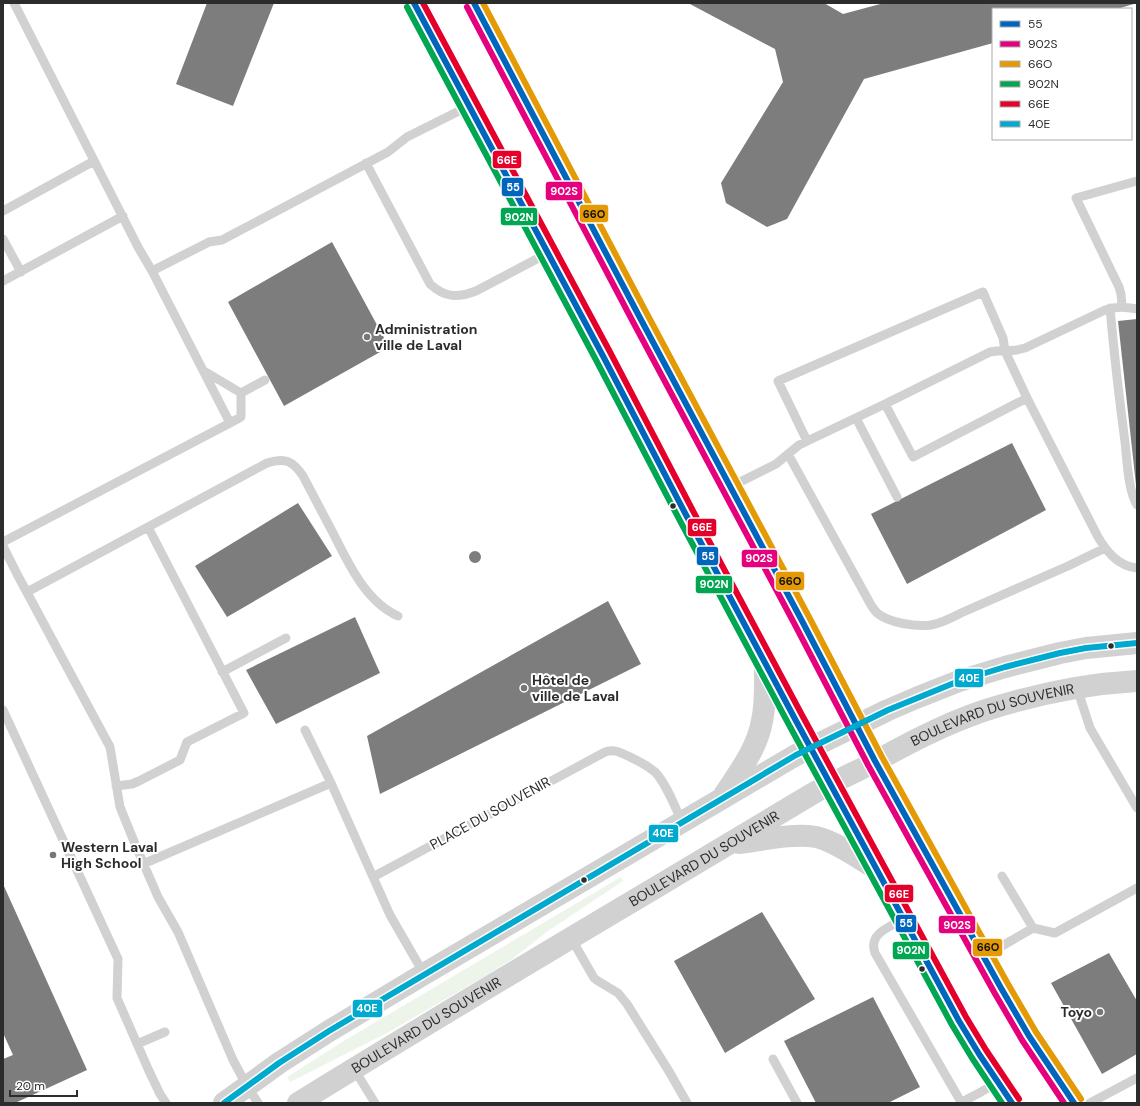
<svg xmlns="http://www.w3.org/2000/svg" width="1140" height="1106" font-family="'DM Sans',sans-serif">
<rect width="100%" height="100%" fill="#fff"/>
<!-- green -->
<path fill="#edf4ea" d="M 621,877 L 623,881 L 548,931 L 512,959 L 485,976 L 387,1033 L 290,1082 L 287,1077 L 347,1039 Z"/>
<!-- building -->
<path fill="#7d7d7d" d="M 207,3 L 274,3 L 233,106 L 176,84 Z
M 688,3 L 824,3 L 843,14 L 884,3 L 1137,3 L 1117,9 L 993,9 L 993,43 L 864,79 L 787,219 L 767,227 L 726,203 L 721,183 L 783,82 L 775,49 Z
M 332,242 L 389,347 L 284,406 L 228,302 Z
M 1137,319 L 1137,485 L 1136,485 L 1118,321 Z
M 1012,443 L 1046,510 L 907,584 L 871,514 Z
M 298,503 L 332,556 L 227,617 L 195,566 Z
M469 557a6 6 0 1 1 12 0a6 6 0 1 1-12 0Z
M 608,601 L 641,664 L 380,794 L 367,736 Z
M 355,617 L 380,673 L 276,724 L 246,670 Z
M 3,884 L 87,1070 L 15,1103 L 3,1103 L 3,1059 L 13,1055 L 3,1033 Z
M 762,912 L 815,999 L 725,1053 L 674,961 Z
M 1109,953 L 1137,1001 L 1137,1054 L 1102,1074 L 1051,983 Z
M 873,997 L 920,1087 L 888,1103 L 816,1103 L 784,1041 Z"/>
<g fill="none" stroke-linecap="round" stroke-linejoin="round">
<!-- service -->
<path stroke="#d1d1d1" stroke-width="9" d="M 366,163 L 430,284 C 445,298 458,298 476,291 L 548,253
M 3,211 L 94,161
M 3,239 L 21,272
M 152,271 L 209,242 L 222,240 L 388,152 L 407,137 L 469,106
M 3,281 L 123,216
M 1122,306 L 1121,294 L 1119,287 L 1076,198 L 1137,181
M 1110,308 C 1114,353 1119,397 1125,442 C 1127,460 1128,490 1137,505
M 1137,309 C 1125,307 1117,306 1105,310 L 1025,348 L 1017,350 L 1005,351 L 1027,398 L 1098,537 C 1107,552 1118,566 1137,568
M 204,371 L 241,393
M 241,393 L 265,380
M 856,418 L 897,497
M 230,423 L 241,417 L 241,393
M 807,441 L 778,381 L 983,292 L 1003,338 L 1005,351 L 997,351 L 990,352 L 885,404
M 788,454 L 871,605 C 873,608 874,610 877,613 C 889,623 916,627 931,625 C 942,623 951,618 961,613 L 1068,566 L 1105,548
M 730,487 L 776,464 L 799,445 L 885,404 L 913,457 L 1027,398
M 148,527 L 267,463 C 285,457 293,461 303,476 C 313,495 323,514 333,533 C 348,563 366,602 398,616
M 3,542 L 230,423 L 152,271 L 138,247 L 14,3
M 3,546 L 17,574 L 110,747 L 120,807 L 135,844 L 158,897 L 178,932 L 233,1060 L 247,1086 L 258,1103
M 27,592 L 148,527 L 244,713 L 187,742 L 180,760 L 139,781 L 132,784 L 116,786
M 222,672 L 286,638
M 1077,688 L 1090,728 L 1137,808
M 3,710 L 118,959 L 117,998 L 149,1071 L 160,1094 L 166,1103
M 305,730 L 331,783
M 143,864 L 331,783 L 390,915 L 424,974
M 1002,876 L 1033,928 L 1055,933 L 1137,888
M 373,877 L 605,752 C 615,749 619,752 628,756 C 638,761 647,765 655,772 C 666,783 675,807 682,822
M 904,919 C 890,927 868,933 875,953 L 961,1102
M 571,938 L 594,978 L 598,981 L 618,993 L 627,1004 L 670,1073 L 687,1103
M 983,957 L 1033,928
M 137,1044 L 165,1032
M 773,1059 L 797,1103
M 354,1069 L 375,1103
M 960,1103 L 981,1092 L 997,1082
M 1090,1103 L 1137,1078"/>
<!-- tertiary -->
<g stroke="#d1d1d1" stroke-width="22">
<path d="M 414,3 L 603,356 L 685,513 L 795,719 L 831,785 L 959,1021 L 979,1054 L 1012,1103"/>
<path d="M 474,3 L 639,316 L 801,619 L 875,761 L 1001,988 L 1029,1036 L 1074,1103"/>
<path d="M 724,795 C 739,772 757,749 762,721 C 766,703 765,684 765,666"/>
<path d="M 739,843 C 763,840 792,833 816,837 C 835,841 860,859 876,869"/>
<path d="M 224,1103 L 279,1063 L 329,1031 L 424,974 L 796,755 L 888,710 L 916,698 L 959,681 L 1005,667 L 1060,653 L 1086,648 L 1137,643"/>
<path id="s1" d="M 298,1103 C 420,1028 542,955 665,882 C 714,853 763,823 812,794 C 830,784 849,775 867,766 C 905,745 942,725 983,711 C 1032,695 1085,684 1137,681"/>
</g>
<!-- bus-1 casing -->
<g stroke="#fff" stroke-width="9">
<path id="bus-1" d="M 414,3 L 603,356 L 685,513 L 795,719 L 959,1021 L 979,1054 L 1012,1103
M 474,3 L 639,316 L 801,619 L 875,761 L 1001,988 L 1029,1036 L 1074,1103"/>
</g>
<!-- bus-2 casing -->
<g stroke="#fff" stroke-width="9">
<path id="bus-2" d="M 467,7 L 632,320 L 794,623 L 868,765 L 994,992 L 1022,1040 L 1064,1103"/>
</g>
<!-- bus-3 casing -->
<g stroke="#fff" stroke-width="9">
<path id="bus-3" d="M 483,3 L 646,312 L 808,615 L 882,757 L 1008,984 L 1036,1032 L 1081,1099"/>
</g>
<!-- bus-4 casing -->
<g stroke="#fff" stroke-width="9">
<path id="bus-4" d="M 407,7 L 596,360 L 678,517 L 788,723 L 952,1025 L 972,1058 L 1002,1103"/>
</g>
<!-- bus-5 casing -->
<g stroke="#fff" stroke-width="9">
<path id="bus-5" d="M 423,3 L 610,352 L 692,509 L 802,715 L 966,1017 L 986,1050 L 1019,1099"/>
</g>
<!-- bus-6 casing -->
<g stroke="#fff" stroke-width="9">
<path id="bus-6" d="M 224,1103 L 279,1063 L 329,1031 L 796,755 L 888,710 L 959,681 L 1005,667 L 1060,653 L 1086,648 L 1137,643"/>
</g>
<!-- bus-1 -->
<use href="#bus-1" stroke="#0065bd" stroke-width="6"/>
<!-- bus-2 -->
<use href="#bus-2" stroke="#e5007d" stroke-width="6"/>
<!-- bus-3 -->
<use href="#bus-3" stroke="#e39a04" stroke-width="6"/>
<!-- bus-4 -->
<use href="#bus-4" stroke="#00a651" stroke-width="6"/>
<!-- bus-5 -->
<use href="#bus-5" stroke="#e4002b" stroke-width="6"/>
<!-- bus-6 -->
<use href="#bus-6" stroke="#00a9ce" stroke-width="6"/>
</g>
<!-- markers -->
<g fill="#767676" stroke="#fff" stroke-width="1.5">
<circle cx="367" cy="337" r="4"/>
<circle cx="524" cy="688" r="4"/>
<circle cx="53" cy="855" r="4"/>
<circle cx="1100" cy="1012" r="4"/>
</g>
<g fill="#2c2c2c" stroke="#fff" stroke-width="1.5">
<circle cx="673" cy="506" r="3.5"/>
<circle cx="1111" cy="646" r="3.5"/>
<circle cx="584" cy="880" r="3.5"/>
<circle cx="922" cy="969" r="3.5"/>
</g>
<g text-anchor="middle" stroke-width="4" stroke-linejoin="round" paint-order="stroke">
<!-- poi labels -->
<g font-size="14" font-weight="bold" fill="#2c2c2c" stroke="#fff" text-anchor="start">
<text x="375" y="334">Administration<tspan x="375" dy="16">ville de Laval</tspan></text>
<text x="532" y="685">Hôtel de<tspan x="532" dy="16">ville de Laval</tspan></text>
<text x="61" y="852">Western Laval<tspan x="61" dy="16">High School</tspan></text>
<text x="1092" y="1017" text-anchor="end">Toyo</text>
</g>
<!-- street labels -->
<g font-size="14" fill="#2c2c2c" stroke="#fff">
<text dy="5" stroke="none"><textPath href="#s1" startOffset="798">BOULEVARD DU SOUVENIR</textPath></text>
<text transform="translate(490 813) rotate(-29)" y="5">PLACE DU SOUVENIR</text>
<text dy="5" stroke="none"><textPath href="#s1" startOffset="474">BOULEVARD DU SOUVENIR</textPath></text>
<text dy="5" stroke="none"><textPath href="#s1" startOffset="150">BOULEVARD DU SOUVENIR</textPath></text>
</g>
</g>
<g stroke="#fff" stroke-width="1.5">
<rect x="492" y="150" width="30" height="19" rx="4" fill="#e4002b"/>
<rect x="501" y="177" width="23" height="20" rx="4" fill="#0065bd"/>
<rect x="545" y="181" width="38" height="20" rx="4" fill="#e5007d"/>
<rect x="579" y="204" width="30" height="19" rx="4" fill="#e39a04"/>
<rect x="500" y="207" width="38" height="19" rx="4" fill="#00a651"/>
<rect x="687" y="518" width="30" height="19" rx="4" fill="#e4002b"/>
<rect x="696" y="546" width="23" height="20" rx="4" fill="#0065bd"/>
<rect x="741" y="549" width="37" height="19" rx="4" fill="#e5007d"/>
<rect x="775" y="571" width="30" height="20" rx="4" fill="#e39a04"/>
<rect x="695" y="575" width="38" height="19" rx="4" fill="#00a651"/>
<rect x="954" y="668" width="30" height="20" rx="4" fill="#00a9ce"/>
<rect x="648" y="824" width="31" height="19" rx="4" fill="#00a9ce"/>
<rect x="884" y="884" width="30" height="19" rx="4" fill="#e4002b"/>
<rect x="895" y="914" width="22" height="19" rx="4" fill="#0065bd"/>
<rect x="938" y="915" width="38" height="19" rx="4" fill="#e5007d"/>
<rect x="972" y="938" width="31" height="19" rx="4" fill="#e39a04"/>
<rect x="892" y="941" width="38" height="19" rx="4" fill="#00a651"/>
<rect x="352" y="999" width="31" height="19" rx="4" fill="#00a9ce"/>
</g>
<g font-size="11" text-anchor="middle" font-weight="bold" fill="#fff">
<text x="507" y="164">66E</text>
<text x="513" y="191">55</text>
<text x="564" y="195">902S</text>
<text x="519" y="221">902N</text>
<text x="702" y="531">66E</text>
<text x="708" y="560">55</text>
<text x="759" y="562">902S</text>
<text x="714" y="588">902N</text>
<text x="969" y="682">40E</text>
<text x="663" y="837">40E</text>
<text x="899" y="898">66E</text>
<text x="906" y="927">55</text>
<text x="957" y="929">902S</text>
<text x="911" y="954">902N</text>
<text x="367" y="1012">40E</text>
</g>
<g font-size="11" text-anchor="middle" font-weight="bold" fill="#111">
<text x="594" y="218">66O</text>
<text x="790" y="585">66O</text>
<text x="988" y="951">66O</text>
</g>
<!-- border -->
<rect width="1140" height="1106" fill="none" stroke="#2c2c2c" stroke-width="8"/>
<!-- legend -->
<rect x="992" y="8" width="140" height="132" fill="#ffffff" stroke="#ababab"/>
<rect x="1000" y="21" width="20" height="6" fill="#0065bd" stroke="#ababab"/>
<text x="1028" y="28" font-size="12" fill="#2c2c2c">55</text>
<rect x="1000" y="41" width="20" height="6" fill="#e5007d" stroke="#ababab"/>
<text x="1028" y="48" font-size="12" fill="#2c2c2c">902S</text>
<rect x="1000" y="61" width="20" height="6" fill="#e39a04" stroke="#ababab"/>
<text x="1028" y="68" font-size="12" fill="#2c2c2c">66O</text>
<rect x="1000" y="81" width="20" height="6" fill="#00a651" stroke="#ababab"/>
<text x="1028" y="88" font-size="12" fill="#2c2c2c">902N</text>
<rect x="1000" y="101" width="20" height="6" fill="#e4002b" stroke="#ababab"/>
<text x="1028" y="108" font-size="12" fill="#2c2c2c">66E</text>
<rect x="1000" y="121" width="20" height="6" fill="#00a9ce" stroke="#ababab"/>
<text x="1028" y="128" font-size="12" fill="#2c2c2c">40E</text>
<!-- scale -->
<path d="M10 1090v6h67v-6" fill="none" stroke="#2c2c2c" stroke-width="2"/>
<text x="16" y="1090" font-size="12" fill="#2c2c2c" stroke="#ffffff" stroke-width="3" paint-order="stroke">20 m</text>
</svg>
